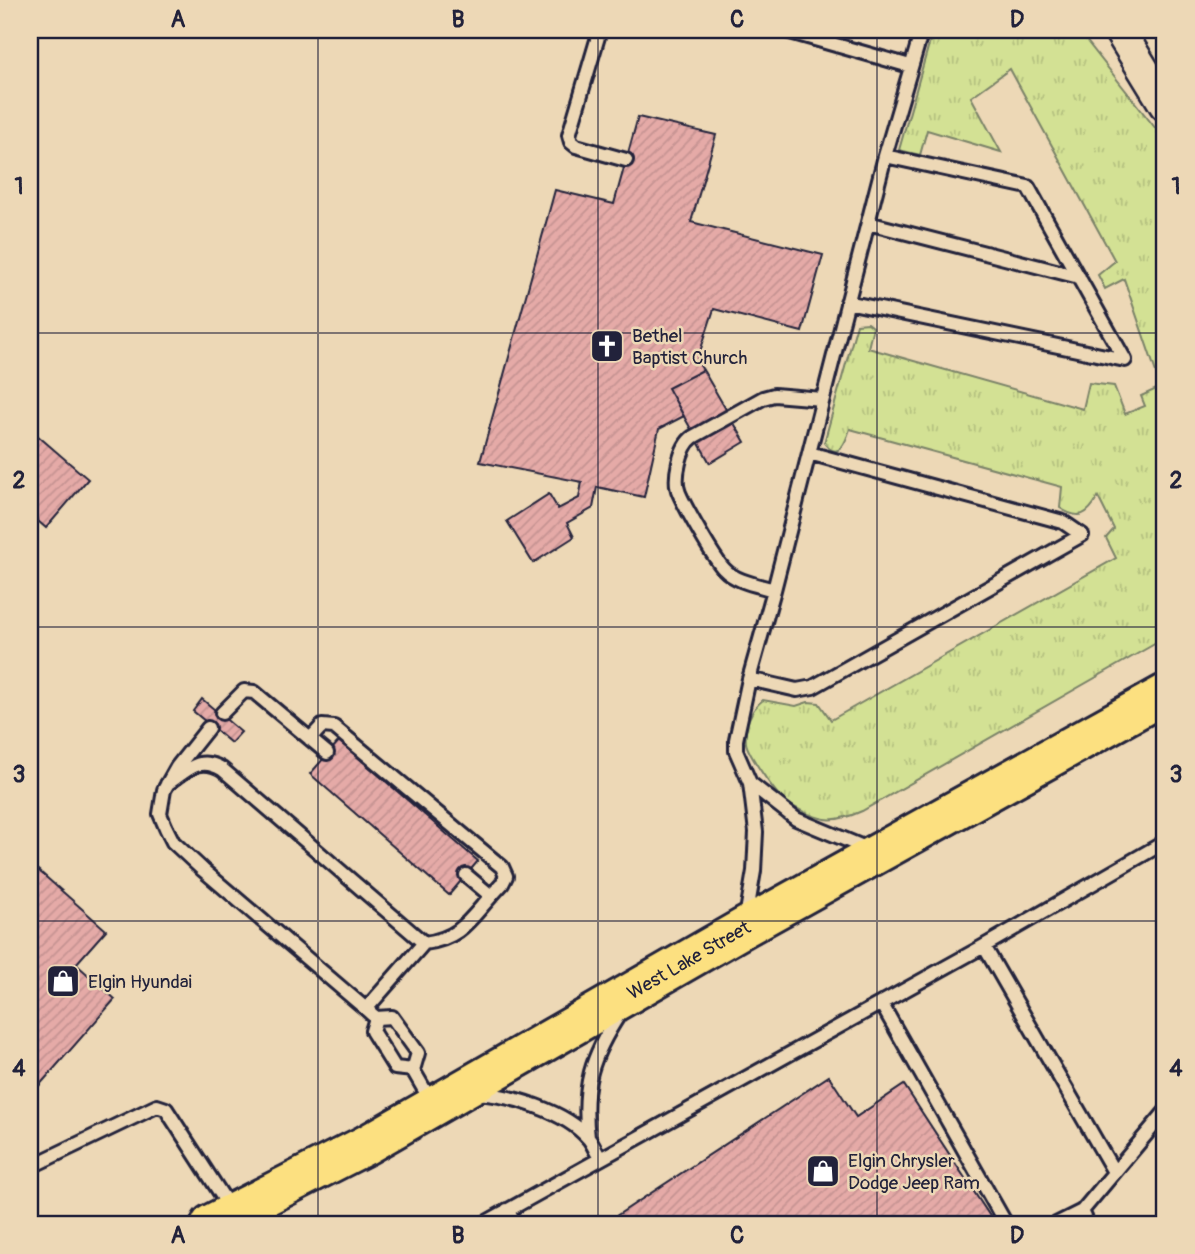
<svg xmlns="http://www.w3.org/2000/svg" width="1195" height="1254" font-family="Pangolin,sans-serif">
<defs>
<pattern id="grass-tufts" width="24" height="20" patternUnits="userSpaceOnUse" patternTransform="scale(1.75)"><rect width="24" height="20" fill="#d3e194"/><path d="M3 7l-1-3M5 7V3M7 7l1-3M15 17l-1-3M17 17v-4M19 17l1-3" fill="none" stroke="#b5c180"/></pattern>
<pattern id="building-hatch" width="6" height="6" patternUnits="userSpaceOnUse" patternTransform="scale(1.75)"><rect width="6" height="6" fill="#e5aaa7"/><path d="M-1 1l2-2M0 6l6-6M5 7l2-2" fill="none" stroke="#c49291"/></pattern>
</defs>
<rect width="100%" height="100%" fill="#edd8b6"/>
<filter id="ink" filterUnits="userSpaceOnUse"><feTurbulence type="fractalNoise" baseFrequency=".0143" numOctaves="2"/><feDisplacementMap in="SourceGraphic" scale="14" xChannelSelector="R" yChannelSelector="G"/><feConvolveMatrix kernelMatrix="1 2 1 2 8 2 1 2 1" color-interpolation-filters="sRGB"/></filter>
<g filter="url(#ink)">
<!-- grass -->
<path fill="url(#grass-tufts)" stroke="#7a8268" stroke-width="2" d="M 933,30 L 1078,30 L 1156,129 L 1165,149 L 1165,638 L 862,811 C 851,816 838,821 825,819 C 812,817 796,809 785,801 C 776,795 748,754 746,743 C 744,726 751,709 763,700 L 796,706 L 808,702 L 819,703 L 831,720 L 1116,558 L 1106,538 L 1114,529 L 1098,497 C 1088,515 1079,521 1060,508 L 1062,487 L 850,429 C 846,441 839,462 824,443 L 857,324 L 868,323 L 873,327 L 868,348 L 1083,409 L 1089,383 L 1114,386 L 1125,414 L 1145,406 L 1141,396 L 1161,387 L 1124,279 L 1105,289 L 1098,275 L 1115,261 L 1010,69 L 971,97 L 1001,152 L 927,130 L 920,155 L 899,150 Z"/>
<!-- building -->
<path fill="url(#building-hatch)" stroke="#22223b" stroke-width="2" d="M 638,117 L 716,135 L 691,222 L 823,255 L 802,332 L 714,309 L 697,361 L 703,370 L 668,388 L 684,416 L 659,429 L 644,497 L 597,487 L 593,508 L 567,523 L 574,537 L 533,563 L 507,521 L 549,494 L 558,509 L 579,498 L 582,482 L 480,462 L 555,190 L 614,204 Z
M 703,370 L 745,442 L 710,463 L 668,388 Z
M 30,429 L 88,479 L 46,528 L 30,514 Z
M 202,699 L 241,732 L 231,743 L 193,711 Z
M 339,741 L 478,861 L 449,895 L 310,774 Z
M 30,863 L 106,930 L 76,964 L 115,999 L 30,1096 Z
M 829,1076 L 856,1117 L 904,1085 L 995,1224 L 604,1224 Z"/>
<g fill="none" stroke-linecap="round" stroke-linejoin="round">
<!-- service casing -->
<g stroke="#22223b" stroke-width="18">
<path id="service" d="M 600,30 L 569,135 L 571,142 L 576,146 L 626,160
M 783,30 L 910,66
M 868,223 L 1079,277
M 847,302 L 1125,360 L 1028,187 L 885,156
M 774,590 C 758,585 736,582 724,569 C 714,559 685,507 679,493 C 673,479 680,446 693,437 L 763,398 L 774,395 L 822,399
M 749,679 L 797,690 L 813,687 L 1082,535 L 1063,522 L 809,453
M 222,713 L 244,691 L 254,692 L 327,753
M 208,728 L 177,767 L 164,790 L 160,814 L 166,828 L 173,842 L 203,870 L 366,1009
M 310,739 L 322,726 L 334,727 L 502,867 L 506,876 L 502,884 L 491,896
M 750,783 L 796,819 L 868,849
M 167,784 C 187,771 198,755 222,769 L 424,943 L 366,1009 L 376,1018 L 392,1017 L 418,1053 L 413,1070 L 432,1103
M 746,918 L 754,871 L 756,832 L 750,783 L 736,751 L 736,740 L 749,679 L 774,590 L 885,156 L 922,30
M 424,943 C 459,939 469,921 491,896 L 466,875
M 881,1003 L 1006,1224
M 376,1018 L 372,1031 L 395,1068 L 413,1070
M 476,1093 C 510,1095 566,1111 589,1139 C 593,1144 596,1152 600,1158
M 588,1138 C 582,1086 591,1057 620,1013
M 30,1167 L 157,1106 L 166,1109 L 232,1211
M 1114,1172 L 984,946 L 1165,842
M 507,1210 L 515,1224
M 483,1224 L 984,946
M 1056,1224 L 1082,1211
M 1088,1224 L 1082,1211 L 1165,1112"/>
</g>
<!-- tertiary casing -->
<g stroke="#22223b" stroke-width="35">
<path id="tertiary" d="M 1119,30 L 1165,105"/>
</g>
<!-- trunk casing -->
<g stroke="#22223b" stroke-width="44">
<g id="trunk">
<path id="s1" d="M 211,1224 L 366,1145 L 745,927 L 1165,694"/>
</g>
</g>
<!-- service -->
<use href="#service" stroke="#edd8b6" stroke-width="12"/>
<!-- tertiary -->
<use href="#tertiary" stroke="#edd8b6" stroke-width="30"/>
<!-- trunk -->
<use href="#trunk" stroke="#fce080" stroke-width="38"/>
</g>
</g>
<!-- grid -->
<path fill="none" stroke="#22223b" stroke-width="2" stroke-opacity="0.55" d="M 318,30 L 318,1224M 598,30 L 598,1224M 877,30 L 877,1224M 30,333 L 1165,333M 30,627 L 1165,627M 30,921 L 1165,921"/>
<!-- icons -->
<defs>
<g id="church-square" transform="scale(1.75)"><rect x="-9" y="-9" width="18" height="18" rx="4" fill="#22223b" stroke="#edd8b6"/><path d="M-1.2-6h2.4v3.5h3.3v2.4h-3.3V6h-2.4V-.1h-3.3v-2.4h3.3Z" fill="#fff"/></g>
<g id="shop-square" transform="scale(1.75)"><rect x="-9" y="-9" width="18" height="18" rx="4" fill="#22223b" stroke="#edd8b6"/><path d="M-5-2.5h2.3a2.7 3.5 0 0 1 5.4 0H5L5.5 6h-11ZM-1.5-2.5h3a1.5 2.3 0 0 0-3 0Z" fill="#fff"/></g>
</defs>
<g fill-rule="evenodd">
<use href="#church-square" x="607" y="346"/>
<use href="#shop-square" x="63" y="981"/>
<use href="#shop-square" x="823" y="1171"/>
</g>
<g text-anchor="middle" stroke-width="5" stroke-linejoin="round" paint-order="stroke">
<!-- poi labels -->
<g font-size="19" fill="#22223b" stroke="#edd8b6" text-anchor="start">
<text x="632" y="342">Bethel<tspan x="632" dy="22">Baptist Church</tspan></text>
<text x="88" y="988">Elgin Hyundai</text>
<text x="848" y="1167">Elgin Chrysler<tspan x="848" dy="22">Dodge Jeep Ram</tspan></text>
</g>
<!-- street labels -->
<g font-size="19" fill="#22223b" stroke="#edd8b6">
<text dy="7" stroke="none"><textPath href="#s1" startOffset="546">West Lake Street</textPath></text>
</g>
</g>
<!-- margin -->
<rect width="1195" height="1254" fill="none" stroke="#edd8b6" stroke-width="77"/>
<rect x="38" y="38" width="1118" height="1178" fill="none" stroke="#22223b" stroke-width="2.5"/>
<g font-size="23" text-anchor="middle" font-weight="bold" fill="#22223b">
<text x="178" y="27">A</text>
<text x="458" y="27">B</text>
<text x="737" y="27">C</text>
<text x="1017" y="27">D</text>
<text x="19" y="194">1</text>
<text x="1176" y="194">1</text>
<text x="19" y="488">2</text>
<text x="1176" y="488">2</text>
<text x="19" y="782">3</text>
<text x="1176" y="782">3</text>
<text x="19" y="1076">4</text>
<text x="1176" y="1076">4</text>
<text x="178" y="1243">A</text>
<text x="458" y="1243">B</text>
<text x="737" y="1243">C</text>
<text x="1017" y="1243">D</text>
</g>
</svg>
